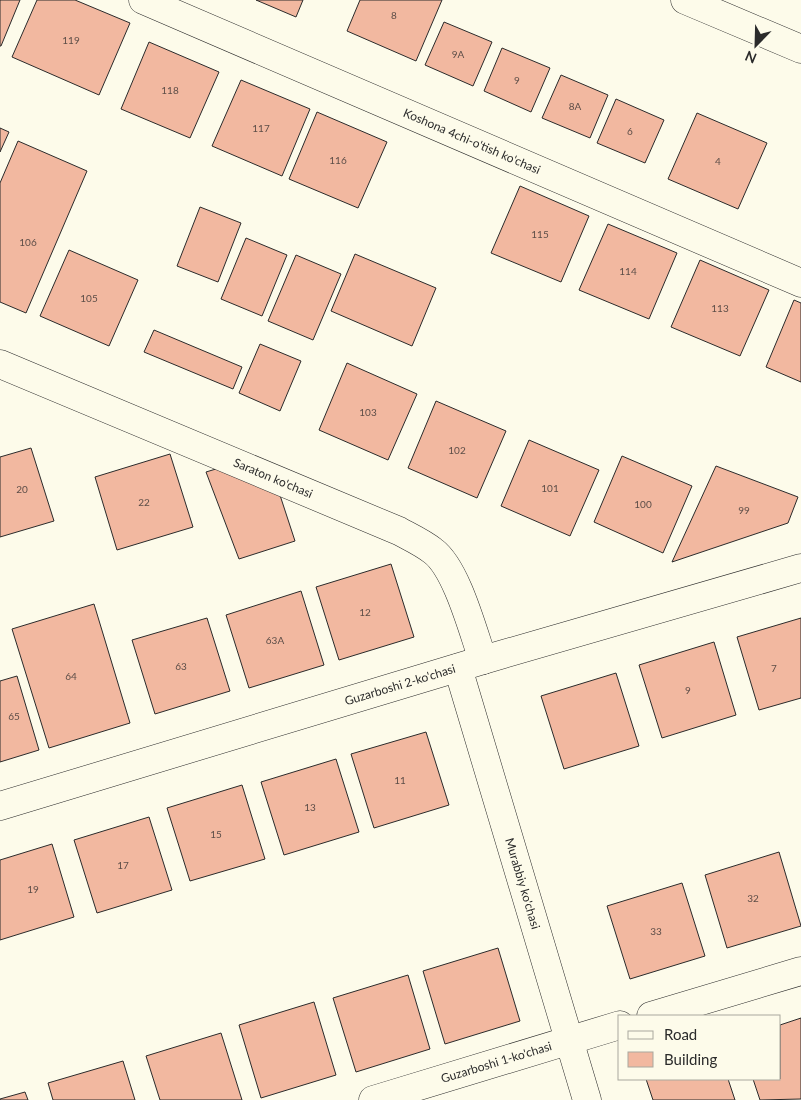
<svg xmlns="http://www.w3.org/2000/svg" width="801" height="1100" font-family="Lato,sans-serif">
<rect width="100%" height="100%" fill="#fdfbea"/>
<!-- building -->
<path fill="#f2b8a0" stroke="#2b2b2b" d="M 0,0 L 20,0 L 1,46 L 0,46 Z
M 37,0 L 75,0 L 130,23 L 99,95 L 12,57 Z
M 256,0 L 303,0 L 296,17 Z
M 360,0 L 442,0 L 416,61 L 347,31 Z
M 444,22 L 492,42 L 473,86 L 425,65 Z
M 149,42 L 219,72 L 190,138 L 121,109 Z
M 502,48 L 550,68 L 531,112 L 484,91 Z
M 561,75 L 608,95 L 590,138 L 542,118 Z
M 241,80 L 310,109 L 282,176 L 212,146 Z
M 616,99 L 664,120 L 645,163 L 597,143 Z
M 317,112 L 387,142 L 358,208 L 289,179 Z
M 697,113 L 767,143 L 738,209 L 668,179 Z
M 0,128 L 9,132 L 0,152 Z
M 18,141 L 87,171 L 26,313 L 0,302 L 0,183 Z
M 520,186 L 589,216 L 561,282 L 491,253 Z
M 200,207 L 241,223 L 218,282 L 177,266 Z
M 608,224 L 677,253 L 649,319 L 579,290 Z
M 246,238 L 287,255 L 262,316 L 221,299 Z
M 69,250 L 138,280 L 109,346 L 40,316 Z
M 355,254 L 436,288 L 412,346 L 331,311 Z
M 296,255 L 341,274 L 313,340 L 268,321 Z
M 700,260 L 769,290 L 740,356 L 671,327 Z
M 794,300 L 801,303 L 801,382 L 766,367 Z
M 154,330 L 242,367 L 233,389 L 144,352 Z
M 260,344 L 301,361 L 280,411 L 239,393 Z
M 347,363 L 417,394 L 388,460 L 319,430 Z
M 436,401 L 506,431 L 477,498 L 408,468 Z
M 529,440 L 599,470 L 570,536 L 501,506 Z
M 31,448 L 54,521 L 0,537 L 0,457 Z
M 170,454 L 193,527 L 117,550 L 95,477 Z
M 622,456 L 692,486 L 663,553 L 594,522 Z
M 229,465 L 276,483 L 295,541 L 239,559 L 206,472 Z
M 716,466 L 798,497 L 788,523 L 672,562 Z
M 391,564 L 414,637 L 339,660 L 316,587 Z
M 301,591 L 324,665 L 249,688 L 226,615 Z
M 94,604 L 130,723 L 49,748 L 12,629 Z
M 207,618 L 230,691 L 155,714 L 132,640 Z
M 801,618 L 801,698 L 759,710 L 737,637 Z
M 714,642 L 736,715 L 662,738 L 639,665 Z
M 616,673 L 639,746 L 564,769 L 541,696 Z
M 17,676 L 39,750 L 0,762 L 0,681 Z
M 426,732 L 449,805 L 374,828 L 351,754 Z
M 336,759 L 359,832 L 284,855 L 261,782 Z
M 242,785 L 265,859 L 190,881 L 167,808 Z
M 149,817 L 172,890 L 97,913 L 74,840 Z
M 52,844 L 74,917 L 0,940 L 0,860 Z
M 779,852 L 801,926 L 727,948 L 705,875 Z
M 682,883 L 705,956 L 630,979 L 607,906 Z
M 498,948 L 520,1021 L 445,1044 L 423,971 Z
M 408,975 L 430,1049 L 356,1072 L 333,998 Z
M 314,1002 L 336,1075 L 261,1098 L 239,1025 Z
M 801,1018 L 801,1099 L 760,1100 L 753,1079 L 780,1079 L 780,1025 Z
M 221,1033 L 242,1100 L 160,1100 L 146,1056 Z
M 123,1061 L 135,1100 L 53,1100 L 48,1083 Z
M 646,1079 L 728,1079 L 735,1100 L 653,1100 Z
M 25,1092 L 28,1100 L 0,1100 L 0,1099 Z"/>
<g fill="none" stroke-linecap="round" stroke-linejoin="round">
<!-- minor casing -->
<g stroke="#2b2b2b" stroke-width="29">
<g id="minor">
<path id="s1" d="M 143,0 L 801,283"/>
<path id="s2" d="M 0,364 L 399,531 C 410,537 423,543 433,551 C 457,569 473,632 483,660"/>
<path id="s3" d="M 458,668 L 587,1100"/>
<path id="s4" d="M 0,806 L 483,660 L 801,568"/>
<path d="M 651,1016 L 801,971"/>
<path id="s5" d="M 373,1100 L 620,1025"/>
</g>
</g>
<!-- tertiary casing -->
<g stroke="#2b2b2b" stroke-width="29">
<path id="tertiary" d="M 685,0 L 801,49"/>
</g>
<!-- minor -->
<use href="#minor" stroke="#fdfbea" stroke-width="28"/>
<!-- tertiary -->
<use href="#tertiary" stroke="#fdfbea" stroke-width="28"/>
</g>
<g text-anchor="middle" stroke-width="4" stroke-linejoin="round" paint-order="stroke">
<!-- number labels -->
<g font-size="10" fill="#5d4e48">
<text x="394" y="19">8</text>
<text x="71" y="44">119</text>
<text x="458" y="58">9A</text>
<text x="517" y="84">9</text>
<text x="170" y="94">118</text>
<text x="575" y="110">8A</text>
<text x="261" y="132">117</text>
<text x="630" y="135">6</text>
<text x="338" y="164">116</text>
<text x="718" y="165">4</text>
<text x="540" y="238">115</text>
<text x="28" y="246">106</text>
<text x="628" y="275">114</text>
<text x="89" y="302">105</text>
<text x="720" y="312">113</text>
<text x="368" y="416">103</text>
<text x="457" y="454">102</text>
<text x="550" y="492">101</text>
<text x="22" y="493">20</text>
<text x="144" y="506">22</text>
<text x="643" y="508">100</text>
<text x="744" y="514">99</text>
<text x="365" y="616">12</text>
<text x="275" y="644">63A</text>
<text x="181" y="670">63</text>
<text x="774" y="672">7</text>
<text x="71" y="680">64</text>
<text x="688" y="694">9</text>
<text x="14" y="720">65</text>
<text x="400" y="784">11</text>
<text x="310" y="811">13</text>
<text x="216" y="838">15</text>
<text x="123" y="869">17</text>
<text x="33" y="893">19</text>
<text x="753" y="902">32</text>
<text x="656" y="935">33</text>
</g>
<!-- street labels -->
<g font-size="12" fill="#2b2b2b" stroke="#fdfbea">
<text dy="4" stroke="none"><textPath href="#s1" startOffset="358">Koshona 4chi-o'tish ko'chasi</textPath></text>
<text dy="4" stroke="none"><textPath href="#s2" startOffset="296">Saraton ko'chasi</textPath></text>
<text dy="4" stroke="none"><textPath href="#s4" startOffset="418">Guzarboshi 2-ko'chasi</textPath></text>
<text dy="4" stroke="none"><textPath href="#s3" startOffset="225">Murabbiy ko'chasi</textPath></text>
<text dy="4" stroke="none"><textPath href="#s5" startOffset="129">Guzarboshi 1-ko'chasi</textPath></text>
</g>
</g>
<!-- legend -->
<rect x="618" y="1015" width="162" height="65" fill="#fdfbea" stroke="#a9a89e"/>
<rect x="628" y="1031" width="25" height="8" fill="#fdfbea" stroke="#a9a89e"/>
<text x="664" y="1040" font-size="15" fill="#2b2b2b">Road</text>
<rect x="628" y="1052" width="25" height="15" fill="#f2b8a0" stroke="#a9a89e"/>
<text x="664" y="1065" font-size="15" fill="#2b2b2b">Building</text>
<!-- north arrow -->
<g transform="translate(756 45) rotate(203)" stroke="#fdfbea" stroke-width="4" paint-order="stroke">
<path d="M0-4L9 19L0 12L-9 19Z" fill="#2b2b2b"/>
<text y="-8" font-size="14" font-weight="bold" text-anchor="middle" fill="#2b2b2b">N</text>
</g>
</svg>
